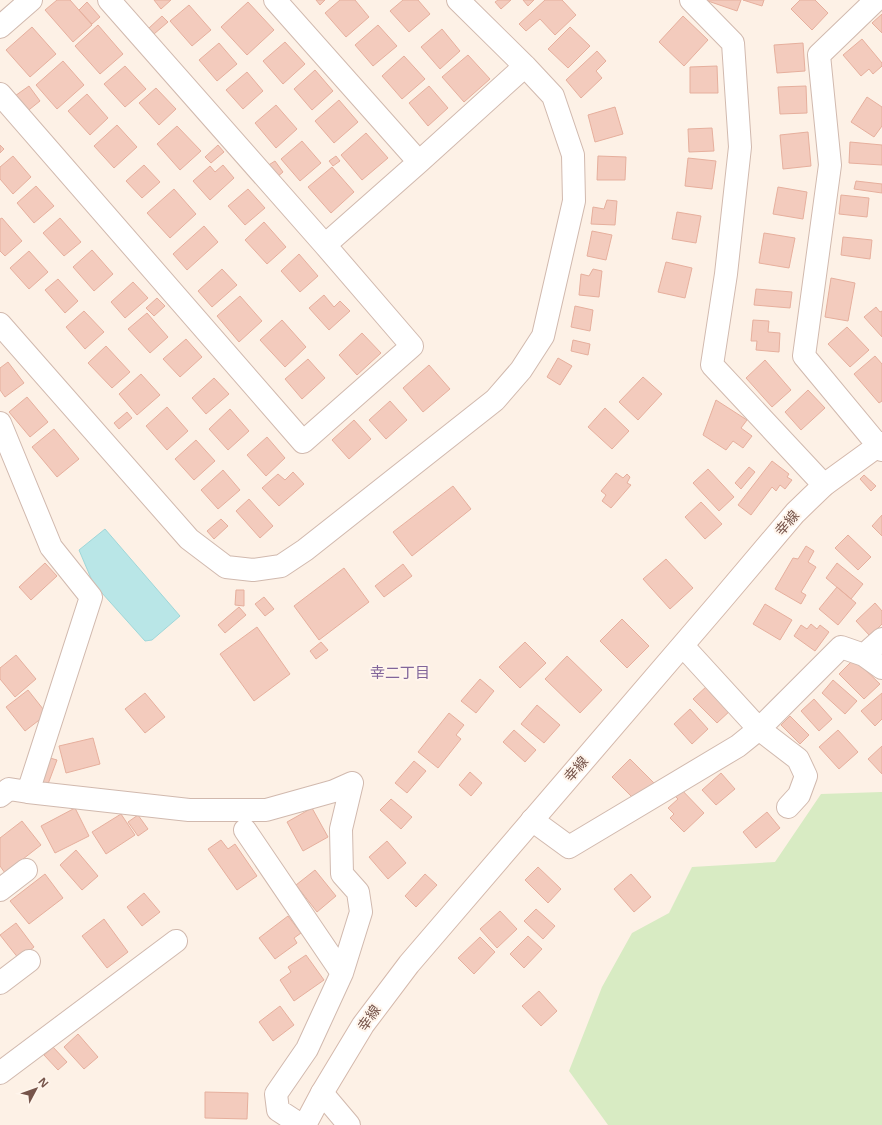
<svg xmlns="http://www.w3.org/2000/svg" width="882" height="1125" font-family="'Noto Sans','Noto Sans JP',sans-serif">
<rect width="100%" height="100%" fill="#fdf1e6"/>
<!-- green -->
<path fill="#d8ebc3" d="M 882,792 L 882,1125 L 608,1125 L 569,1071 L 602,987 L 632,933 L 669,913 L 692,867 L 775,862 L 821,794 Z"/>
<!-- water -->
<path fill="#b9e6e7" stroke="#9fd7d9" d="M 105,529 L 180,616 L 152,640 L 145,641 L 93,583 L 79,550 Z"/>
<!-- building -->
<path fill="#f3cbbd" stroke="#e6af9d" d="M 57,0 L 70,0 L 92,25 L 73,42 L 45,10 Z
M 154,0 L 171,0 L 161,9 Z
M 316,0 L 325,0 L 320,5 Z
M 340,0 L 355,0 L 369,17 L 346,37 L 325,13 Z
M 403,0 L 418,0 L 430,14 L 409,32 L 390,11 Z
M 498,0 L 511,0 L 501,9 L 495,2 Z
M 523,0 L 534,0 L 528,6 Z
M 545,0 L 562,0 L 576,15 L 555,35 L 540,19 L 526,31 L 519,24 Z
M 705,0 L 741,0 L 737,11 Z
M 743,0 L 764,0 L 762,6 Z
M 800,0 L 815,0 L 828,13 L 812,30 L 791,9 Z
M 87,2 L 100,17 L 92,24 L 79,10 Z
M 248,2 L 274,30 L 247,55 L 221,27 Z
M 189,5 L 211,30 L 192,46 L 170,21 Z
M 882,14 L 882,33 L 872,23 Z
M 162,16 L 168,22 L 154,34 L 149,28 Z
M 683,16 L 708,40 L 684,66 L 659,42 Z
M 98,25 L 123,54 L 100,74 L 75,46 Z
M 378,25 L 397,46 L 373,66 L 355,45 Z
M 32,27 L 56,54 L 30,77 L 6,50 Z
M 570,27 L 590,46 L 568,68 L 548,49 Z
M 442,29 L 460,51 L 440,69 L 421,47 Z
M 862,39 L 882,63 L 882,66 L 873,74 L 869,69 L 861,76 L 843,55 Z
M 285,42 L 305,64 L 283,84 L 263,61 Z
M 219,43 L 237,64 L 217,81 L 199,60 Z
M 803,43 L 805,71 L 777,73 L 774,45 Z
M 597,51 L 606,61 L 596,71 L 602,78 L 581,98 L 566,80 Z
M 468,55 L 490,79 L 464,102 L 442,77 Z
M 404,56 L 425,79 L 402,99 L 382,76 Z
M 63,61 L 84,85 L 57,109 L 36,85 Z
M 125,66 L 146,89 L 125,107 L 104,84 Z
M 717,66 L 718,93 L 690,93 L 690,67 Z
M 315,70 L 333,91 L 312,110 L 294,89 Z
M 247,72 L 263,91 L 243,109 L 226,90 Z
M 29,86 L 40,101 L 25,113 L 12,98 Z
M 429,86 L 448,108 L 428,126 L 409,103 Z
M 806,86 L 807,113 L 780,114 L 778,87 Z
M 156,88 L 176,109 L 159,125 L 139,103 Z
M 87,94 L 108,118 L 90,135 L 68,111 Z
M 867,97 L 882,107 L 882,126 L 874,137 L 851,122 Z
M 339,100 L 358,122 L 334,143 L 315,121 Z
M 276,105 L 297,129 L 276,148 L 255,123 Z
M 615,107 L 623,134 L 595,142 L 588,115 Z
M 117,125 L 137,147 L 114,168 L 94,146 Z
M 177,126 L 201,151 L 180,170 L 157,144 Z
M 712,128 L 714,151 L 689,152 L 688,129 Z
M 808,132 L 811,166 L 783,169 L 780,135 Z
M 366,133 L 388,158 L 362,180 L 341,155 Z
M 302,141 L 321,163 L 300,181 L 281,159 Z
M 850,142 L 882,145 L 882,165 L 849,163 Z
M 0,145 L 4,149 L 0,153 Z
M 218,145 L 224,152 L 211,163 L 205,157 Z
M 13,156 L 31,177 L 13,194 L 0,179 L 0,167 Z
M 336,156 L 340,161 L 333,166 L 329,161 Z
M 598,156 L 626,157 L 625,180 L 597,180 Z
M 688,158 L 716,161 L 712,189 L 685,186 Z
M 275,161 L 283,172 L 276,178 L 267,166 Z
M 144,165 L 160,182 L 142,198 L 126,181 Z
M 223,165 L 234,178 L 210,200 L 193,181 L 210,166 L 215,172 Z
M 332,167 L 354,192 L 331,213 L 308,187 Z
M 856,181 L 882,184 L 882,193 L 854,189 Z
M 36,186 L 54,206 L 34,223 L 17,203 Z
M 778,187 L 807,192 L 803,219 L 773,214 Z
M 174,189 L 196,214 L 170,238 L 147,213 Z
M 248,189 L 265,208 L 245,225 L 228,206 Z
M 841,195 L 869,198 L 867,217 L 839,214 Z
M 607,200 L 617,201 L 615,225 L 591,224 L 593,207 L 604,209 Z
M 677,212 L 701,216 L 696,243 L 672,239 Z
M 2,218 L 22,241 L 5,256 L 0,251 L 0,219 Z
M 60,218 L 81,242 L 64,256 L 43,233 Z
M 264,222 L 286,247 L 267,264 L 245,240 Z
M 204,226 L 218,242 L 187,270 L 173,254 Z
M 592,231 L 612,235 L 606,260 L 587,256 Z
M 764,233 L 795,238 L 789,268 L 759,263 Z
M 843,237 L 872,240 L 870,259 L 841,255 Z
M 92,250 L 113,274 L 94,291 L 73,267 Z
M 29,251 L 48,272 L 29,289 L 10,268 Z
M 299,254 L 318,276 L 300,292 L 281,271 Z
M 666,262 L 692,268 L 685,298 L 658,292 Z
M 222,269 L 237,285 L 212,307 L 198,291 Z
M 593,269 L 602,271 L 599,297 L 579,295 L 581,274 L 589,276 Z
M 831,278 L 855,283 L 848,321 L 825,317 Z
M 58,279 L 78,301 L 65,313 L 45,290 Z
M 133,282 L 148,298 L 125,318 L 111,302 Z
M 756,289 L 792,292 L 790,308 L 754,305 Z
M 324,295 L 334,307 L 340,301 L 350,311 L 329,330 L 309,308 Z
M 240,296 L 262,321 L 239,342 L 217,316 Z
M 157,298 L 165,306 L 154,316 L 146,308 Z
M 575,306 L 593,310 L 590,331 L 571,327 Z
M 876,307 L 880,312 L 882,311 L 882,337 L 864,317 Z
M 84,311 L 104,332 L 85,349 L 66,327 Z
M 147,313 L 168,337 L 150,353 L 128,329 Z
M 282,320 L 306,347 L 285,367 L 260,340 Z
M 753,320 L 769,321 L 768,332 L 780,333 L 779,352 L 756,350 L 757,341 L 751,341 Z
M 847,327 L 869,350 L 850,367 L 828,344 Z
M 362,333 L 381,353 L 357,375 L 339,355 Z
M 186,339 L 202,357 L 180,377 L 163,359 Z
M 573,340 L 590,344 L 588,355 L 571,351 Z
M 106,346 L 130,372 L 112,388 L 88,363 Z
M 875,356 L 882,364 L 882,401 L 879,403 L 854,374 Z
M 558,358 L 572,366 L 560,385 L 547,377 Z
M 308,359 L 325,378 L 302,399 L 285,379 Z
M 765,360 L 791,390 L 772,407 L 746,378 Z
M 8,362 L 24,383 L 5,397 L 0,390 L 0,368 Z
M 429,365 L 450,389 L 423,412 L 403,388 Z
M 141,374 L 160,395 L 137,415 L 119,394 Z
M 643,377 L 662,394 L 638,420 L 619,402 Z
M 214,378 L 229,394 L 206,414 L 192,398 Z
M 808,390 L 825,408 L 801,430 L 785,412 Z
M 27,397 L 48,422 L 30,437 L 9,412 Z
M 716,400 L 747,420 L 741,428 L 752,436 L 743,448 L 733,441 L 726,450 L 703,435 Z
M 390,401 L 407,420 L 386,439 L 369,420 Z
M 167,407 L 188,431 L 167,450 L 146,426 Z
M 605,408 L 629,431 L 612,449 L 588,427 Z
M 230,409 L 249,431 L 228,450 L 209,429 Z
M 127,412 L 132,418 L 119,429 L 114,423 Z
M 354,420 L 371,439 L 349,459 L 332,440 Z
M 54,429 L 79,459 L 57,477 L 32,447 Z
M 267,437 L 285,458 L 266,476 L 247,455 Z
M 196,440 L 215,461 L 194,480 L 175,459 Z
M 772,461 L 789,474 L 787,477 L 792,480 L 785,489 L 780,485 L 776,491 L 772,487 L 751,515 L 738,505 Z
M 749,467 L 755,472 L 741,489 L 735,483 Z
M 708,469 L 734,497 L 719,511 L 693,483 Z
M 223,470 L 240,490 L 218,509 L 201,490 Z
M 293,472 L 304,484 L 279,506 L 262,488 L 278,474 L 285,480 Z
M 616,473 L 623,478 L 627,474 L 630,477 L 627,483 L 631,485 L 611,508 L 602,501 L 606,495 L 601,491 Z
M 864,475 L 876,486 L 871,491 L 860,479 Z
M 453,486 L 471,509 L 412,556 L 393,532 Z
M 249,499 L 273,526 L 260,538 L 236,511 Z
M 701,502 L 722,524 L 705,539 L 685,517 Z
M 882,515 L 882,536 L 872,526 Z
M 221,519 L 228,526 L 214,539 L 207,531 Z
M 848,535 L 871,557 L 858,570 L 835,548 Z
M 806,546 L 814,551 L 808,562 L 816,567 L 801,592 L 806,595 L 801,604 L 775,589 L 793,558 L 798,559 Z
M 666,559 L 693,588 L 670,609 L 643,579 Z
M 45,563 L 57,576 L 31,600 L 19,587 Z
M 837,563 L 863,584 L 851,599 L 826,578 Z
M 403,564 L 412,576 L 384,597 L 375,586 Z
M 344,568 L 369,602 L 319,640 L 294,606 Z
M 837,587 L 856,603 L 838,625 L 819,609 Z
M 236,590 L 244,590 L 244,606 L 235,605 Z
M 264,597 L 274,609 L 265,616 L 255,604 Z
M 875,603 L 882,611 L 882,624 L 870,636 L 856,621 Z
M 765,604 L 792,620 L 780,640 L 753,624 Z
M 239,607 L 246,615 L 225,633 L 218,625 Z
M 622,619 L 649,646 L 627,668 L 600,641 Z
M 811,624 L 817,629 L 820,625 L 829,632 L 815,651 L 794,636 L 801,625 L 807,629 Z
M 257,627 L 290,674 L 254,701 L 220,654 Z
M 321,642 L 328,650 L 316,659 L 310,651 Z
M 525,642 L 546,663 L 520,688 L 499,667 Z
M 16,655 L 36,679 L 15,697 L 0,679 L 0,668 Z
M 567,656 L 602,690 L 580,713 L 545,679 Z
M 854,659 L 880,684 L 864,699 L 839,674 Z
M 480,679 L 494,691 L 476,713 L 461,701 Z
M 833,680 L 857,701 L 845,714 L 822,693 Z
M 708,685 L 732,709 L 717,723 L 693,699 Z
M 28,690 L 47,714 L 25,731 L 6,707 Z
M 145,693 L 165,717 L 145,733 L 125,709 Z
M 882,693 L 882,719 L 875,726 L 861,711 Z
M 814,699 L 832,719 L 819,731 L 801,711 Z
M 537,705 L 560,725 L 544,743 L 521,724 Z
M 690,709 L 708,729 L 692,744 L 674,724 Z
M 449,713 L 464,725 L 456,735 L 461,739 L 438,768 L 418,752 Z
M 790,716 L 809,735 L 800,744 L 781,725 Z
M 514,730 L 536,750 L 525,762 L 503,742 Z
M 838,730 L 858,752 L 839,769 L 819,747 Z
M 93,738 L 100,764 L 66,773 L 59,746 Z
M 882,746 L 882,774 L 868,759 Z
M 43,756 L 57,760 L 48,784 L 35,779 Z
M 630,759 L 655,784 L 637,802 L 612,777 Z
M 414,761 L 426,771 L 407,793 L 395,783 Z
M 470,772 L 482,783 L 471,796 L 459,785 Z
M 721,773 L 735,789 L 716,805 L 702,790 Z
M 678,786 L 704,813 L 684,832 L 670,818 L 674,814 L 668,808 L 678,799 L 671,792 Z
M 391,799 L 412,817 L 401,829 L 380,810 Z
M 75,808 L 89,836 L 55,853 L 41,826 Z
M 312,808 L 328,837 L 303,851 L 287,822 Z
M 767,812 L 780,828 L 756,848 L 743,832 Z
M 121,814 L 135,835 L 106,854 L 92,832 Z
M 138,815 L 148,829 L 138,836 L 128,822 Z
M 22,821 L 41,845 L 5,873 L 0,866 L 0,838 Z
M 221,840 L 228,849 L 235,844 L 257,876 L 237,890 L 208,849 Z
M 387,841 L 406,863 L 388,879 L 369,857 Z
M 76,850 L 98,876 L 82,890 L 60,865 Z
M 538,867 L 561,889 L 548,903 L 525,880 Z
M 315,870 L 336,896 L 317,912 L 296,885 Z
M 45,874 L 63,898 L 29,924 L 10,901 Z
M 425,874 L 437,885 L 416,907 L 405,896 Z
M 631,874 L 651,897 L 634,912 L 614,889 Z
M 144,893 L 160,912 L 142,926 L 127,907 Z
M 536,909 L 555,926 L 543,939 L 524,921 Z
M 500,911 L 517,929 L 497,948 L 480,929 Z
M 288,916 L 301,933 L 294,938 L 297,943 L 275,959 L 259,938 Z
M 104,919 L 128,952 L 107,968 L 82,936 Z
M 16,923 L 34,947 L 19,959 L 0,935 Z
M 528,936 L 542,949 L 524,968 L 510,954 Z
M 480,937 L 495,952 L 474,974 L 458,958 Z
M 306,955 L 324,980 L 294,1001 L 280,980 L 291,972 L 288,967 Z
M 539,991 L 557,1011 L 541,1026 L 522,1006 Z
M 280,1006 L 294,1025 L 273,1041 L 259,1022 Z
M 78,1034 L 98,1057 L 84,1069 L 64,1047 Z
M 53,1047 L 67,1062 L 58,1070 L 44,1055 Z
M 205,1092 L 248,1093 L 247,1119 L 205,1118 Z"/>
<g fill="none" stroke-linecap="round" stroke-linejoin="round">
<!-- street casing -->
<g stroke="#d1b9ae" stroke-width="24">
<path id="street" d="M 275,0 L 419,162
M 691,0 L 733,43 L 740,147 L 726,274 L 712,365 L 824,485
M 876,0 L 819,55 L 830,165 L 804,356 L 882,450
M 0,27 L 31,0
M 0,94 L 303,442 L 412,346 L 325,245 L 109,0
M 325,245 L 419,162 L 525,66
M 0,324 L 189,539 L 226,567 L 253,570 L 281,566 L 305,550 L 495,400 L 521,370 L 543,336 L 574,201 L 573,155 L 553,96 L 525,66 L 458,0
M 0,423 L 51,547 L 91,597 L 28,792
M 683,646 L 759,729 L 798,759 L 806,776 L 799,795 L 788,807
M 864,655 L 882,639
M 0,796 L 9,789 L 28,792 L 189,810 L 266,810 L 334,791 L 352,783
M 532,820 L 569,847 L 738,746 L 759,729 L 841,647 L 864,655 L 882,668
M 245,830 L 342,973
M 0,890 L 26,870
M 0,983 L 29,961
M 0,1073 L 176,941
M 322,1093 L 349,1125
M 301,1125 L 278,1110 L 276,1094 L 307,1049 L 342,973 L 361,912 L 358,892 L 342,874 L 341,829 L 352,783"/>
</g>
<!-- secondary casing -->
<g stroke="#d4b8ab" stroke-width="24">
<path id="secondary" d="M 305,1125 L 322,1093 L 363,1025 L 409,964 L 718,604 L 795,513 L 824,485 L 882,443"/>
</g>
<!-- street -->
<use href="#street" stroke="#fff" stroke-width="22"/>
<!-- secondary -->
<use href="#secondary" stroke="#fff" stroke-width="22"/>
</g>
<g text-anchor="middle" stroke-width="4" stroke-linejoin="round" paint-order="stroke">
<!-- street labels -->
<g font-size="14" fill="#76544a" stroke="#fff5ec">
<text transform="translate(787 523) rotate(-49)" y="5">幸線</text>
<text transform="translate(576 769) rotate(-49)" y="5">幸線</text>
<text transform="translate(369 1018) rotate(-55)" y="5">幸線</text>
</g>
<!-- neighbourhood labels -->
<g font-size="15" fill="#81659a" stroke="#fff5ec">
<text x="400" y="678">幸二丁目</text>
</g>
</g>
<!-- north arrow -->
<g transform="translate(36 1089) rotate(49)" stroke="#fff5ec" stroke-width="3" paint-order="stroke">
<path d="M0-3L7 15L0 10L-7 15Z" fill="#76544a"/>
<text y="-6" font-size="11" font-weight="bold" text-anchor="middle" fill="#76544a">N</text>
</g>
</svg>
